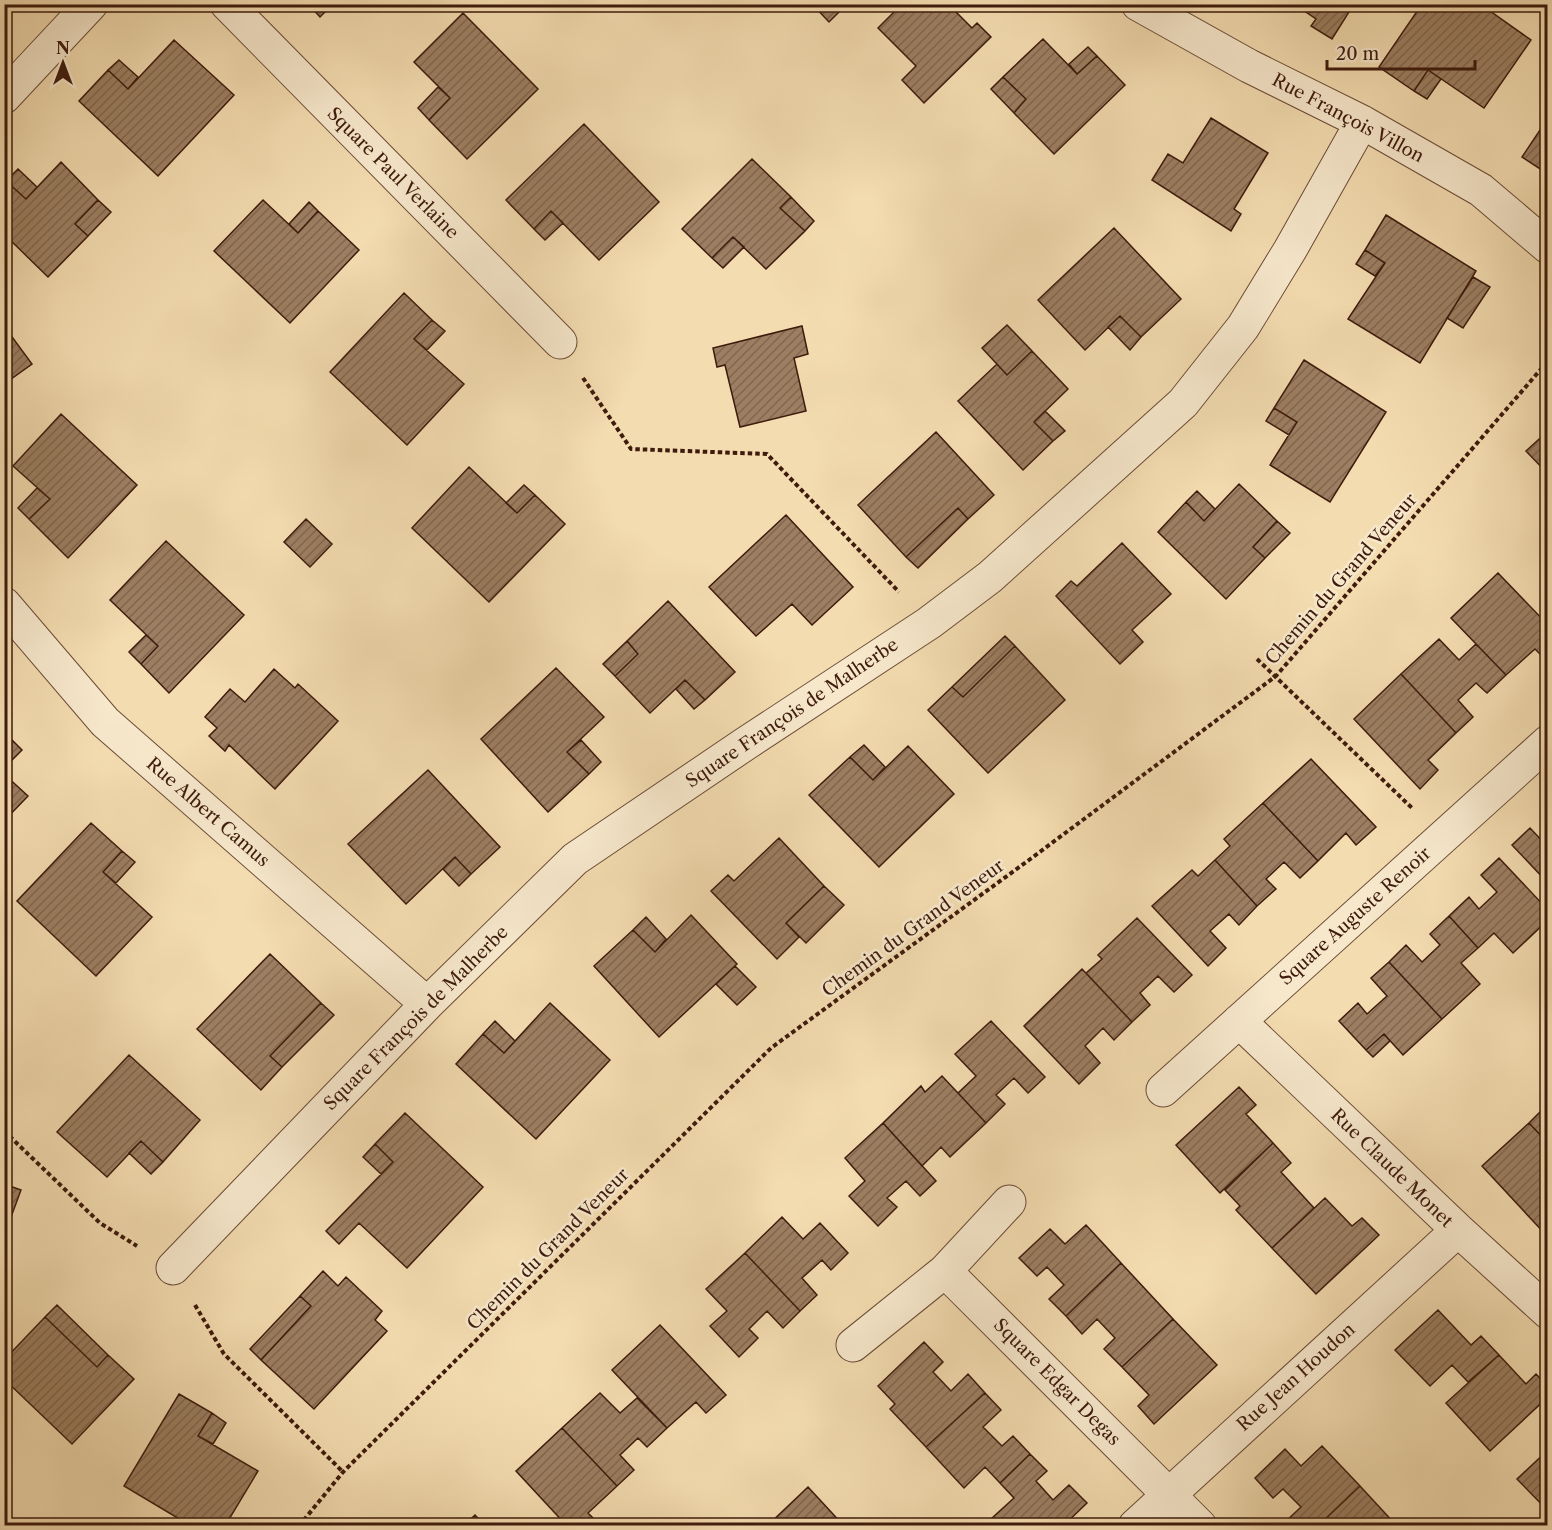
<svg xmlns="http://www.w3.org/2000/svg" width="1552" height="1530" font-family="'Libre Caslon Text',serif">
<defs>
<pattern id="building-hatch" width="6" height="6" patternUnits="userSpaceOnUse" patternTransform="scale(1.5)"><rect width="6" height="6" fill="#9c7f62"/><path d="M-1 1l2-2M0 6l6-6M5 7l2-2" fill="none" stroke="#81674f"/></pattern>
</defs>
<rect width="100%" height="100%" fill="#f3dcb0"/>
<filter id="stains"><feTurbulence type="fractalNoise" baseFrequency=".00333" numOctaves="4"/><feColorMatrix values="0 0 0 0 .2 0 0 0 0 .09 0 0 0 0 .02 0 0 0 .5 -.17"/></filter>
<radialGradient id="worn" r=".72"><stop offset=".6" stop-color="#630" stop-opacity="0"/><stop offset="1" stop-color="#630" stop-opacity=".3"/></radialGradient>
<!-- building -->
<path fill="url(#building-hatch)" stroke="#3e1b0d" stroke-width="1.5" d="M 308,4 L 333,4 L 320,17 Z
M 812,4 L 847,4 L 829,22 Z
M 902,4 L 948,4 L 972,28 L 977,23 L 991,37 L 924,103 L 902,80 L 916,66 L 878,28 Z
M 1294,4 L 1354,4 L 1332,39 L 1311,26 L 1316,19 Z
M 1422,4 L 1480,4 L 1531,40 L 1484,108 L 1428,70 L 1414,91 L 1379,67 Z
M 463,13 L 538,89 L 467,159 L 429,120 L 450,98 L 414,62 Z
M 1043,39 L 1077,74 L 1097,56 L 1125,85 L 1054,154 L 1014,113 L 1026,99 L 1003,77 Z
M 174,40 L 234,95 L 158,176 L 79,101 L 108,70 L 128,89 Z
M 1088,47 L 1097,56 L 1077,74 L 1069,64 Z
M 119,60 L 138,77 L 128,89 L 108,70 Z
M 1428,70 L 1441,79 L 1427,99 L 1414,91 Z
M 1003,77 L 1026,99 L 1014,113 L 991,89 Z
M 438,87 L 450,98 L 429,120 L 418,108 Z
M 1211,118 L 1268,153 L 1234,209 L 1241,214 L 1231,231 L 1152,180 L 1168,154 L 1183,163 Z
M 1548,118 L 1548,174 L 1522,157 Z
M 584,124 L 659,202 L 599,260 L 551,211 L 534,229 L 506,200 Z
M 752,159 L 791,197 L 780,208 L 805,231 L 766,269 L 733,237 L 712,258 L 682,229 Z
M 61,162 L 98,200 L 75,224 L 88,236 L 48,277 L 4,234 L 4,183 L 6,181 L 26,199 Z
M 18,169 L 37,187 L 26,199 L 6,181 Z
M 791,197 L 814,221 L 805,231 L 780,208 Z
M 98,200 L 111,212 L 88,236 L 75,224 Z
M 263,200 L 298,233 L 318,211 L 359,250 L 290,323 L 214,251 Z
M 309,202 L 318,211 L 298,233 L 289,224 Z
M 551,211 L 563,223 L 545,240 L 534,229 Z
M 1386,215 L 1476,271 L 1420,363 L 1348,319 L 1385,263 L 1365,250 Z
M 1114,228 L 1181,299 L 1141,337 L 1120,316 L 1085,350 L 1038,300 Z
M 733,237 L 744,247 L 723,268 L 712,258 Z
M 1365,250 L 1385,263 L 1375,276 L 1356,264 Z
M 1473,277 L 1490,287 L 1463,328 L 1447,318 Z
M 404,293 L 432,320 L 414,339 L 464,384 L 407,445 L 330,372 Z
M 1120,316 L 1141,337 L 1130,350 L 1108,327 Z
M 432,320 L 445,331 L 427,350 L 414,339 Z
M 1007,325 L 1032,351 L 1007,375 L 982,348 Z
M 4,326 L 32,364 L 4,384 Z
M 802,326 L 808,354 L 794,358 L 806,411 L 740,427 L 725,365 L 717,367 L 713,348 Z
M 1032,351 L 1068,389 L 1034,422 L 1053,441 L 1023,470 L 958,401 L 997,364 L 1007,375 Z
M 1304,360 L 1386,412 L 1330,502 L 1270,465 L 1297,422 L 1274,408 Z
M 1274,408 L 1297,422 L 1289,435 L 1266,421 Z
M 1045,411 L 1065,431 L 1053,441 L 1034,422 Z
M 61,414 L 137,485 L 68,558 L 29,519 L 50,499 L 13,466 Z
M 1548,431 L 1548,474 L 1526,451 Z
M 936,432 L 994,495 L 968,519 L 958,508 L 906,557 L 858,505 Z
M 469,467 L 517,513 L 535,495 L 565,524 L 489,602 L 412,528 Z
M 1239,484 L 1277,521 L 1253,547 L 1265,558 L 1226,599 L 1158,532 L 1186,502 L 1204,521 Z
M 524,485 L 535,495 L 517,513 L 506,503 Z
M 37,488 L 50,499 L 29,519 L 18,508 Z
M 1197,491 L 1215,509 L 1204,521 L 1186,502 Z
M 958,508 L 968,519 L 918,568 L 906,557 Z
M 786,515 L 853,587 L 812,625 L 792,604 L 756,636 L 709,587 Z
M 306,519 L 332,544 L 310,567 L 284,542 Z
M 1277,521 L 1290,533 L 1265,558 L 1253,547 Z
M 166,541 L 244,615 L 169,693 L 141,664 L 158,646 L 110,600 Z
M 1122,543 L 1171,594 L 1132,630 L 1143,642 L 1120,664 L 1056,596 L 1071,581 L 1077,586 Z
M 1498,573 L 1548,625 L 1548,656 L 1545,659 L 1535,649 L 1506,675 L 1451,618 Z
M 668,601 L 735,672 L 705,700 L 685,680 L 650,713 L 615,676 L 638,654 L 627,641 Z
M 146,635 L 158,646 L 141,664 L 129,652 Z
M 1005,636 L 1015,646 L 963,697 L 952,687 Z
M 1439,639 L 1459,660 L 1476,644 L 1506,675 L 1487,693 L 1476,683 L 1458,700 L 1473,717 L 1456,733 L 1401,674 Z
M 627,641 L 638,654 L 615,676 L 603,664 Z
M 1015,646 L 1065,700 L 988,773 L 928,710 L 952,687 L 963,697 Z
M 556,668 L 604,717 L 567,752 L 589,774 L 548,812 L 481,739 Z
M 274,669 L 295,688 L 298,684 L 338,721 L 275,789 L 229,745 L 225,751 L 209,736 L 217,728 L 205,717 L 230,689 L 245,702 Z
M 1401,674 L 1456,733 L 1428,760 L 1438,770 L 1420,789 L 1354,719 Z
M 685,680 L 705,700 L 694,709 L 676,689 Z
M 10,738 L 22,750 L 4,768 L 4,745 Z
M 581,740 L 601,762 L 589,774 L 567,752 Z
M 864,745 L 885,767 L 873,780 L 850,757 Z
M 908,746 L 954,794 L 879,867 L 809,795 L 850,757 L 873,780 Z
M 1311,759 L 1376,827 L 1356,845 L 1346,833 L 1318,861 L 1263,803 Z
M 428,770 L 500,847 L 471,874 L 455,857 L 406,904 L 348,844 Z
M 4,774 L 28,796 L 4,821 Z
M 1263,803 L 1318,861 L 1300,878 L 1284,862 L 1266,879 L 1276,889 L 1257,906 L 1215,860 L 1230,846 L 1224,839 Z
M 91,823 L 122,851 L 103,872 L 152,917 L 96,976 L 17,901 Z
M 1530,828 L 1546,845 L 1548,843 L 1548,883 L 1512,845 Z
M 779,838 L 824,886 L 786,923 L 799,937 L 777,959 L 711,891 L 728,875 L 734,881 Z
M 122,851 L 135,862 L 116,883 L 103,872 Z
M 455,857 L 471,874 L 459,886 L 443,869 Z
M 1499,858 L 1548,910 L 1548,920 L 1513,953 L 1494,933 L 1478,948 L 1449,916 L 1469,897 L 1479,909 L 1497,892 L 1481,875 Z
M 1215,860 L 1257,906 L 1239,925 L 1229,914 L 1210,931 L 1226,948 L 1208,966 L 1152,906 L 1192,870 L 1198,876 Z
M 824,886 L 844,905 L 806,943 L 786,923 Z
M 691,915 L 737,964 L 659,1037 L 594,966 L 633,930 L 655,952 Z
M 1449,916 L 1478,948 L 1461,963 L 1480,984 L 1442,1019 L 1389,962 L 1406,945 L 1422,962 L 1440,945 L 1430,934 Z
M 646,917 L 666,939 L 655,952 L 633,930 Z
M 1137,918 L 1192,975 L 1174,992 L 1158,976 L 1140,993 L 1150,1005 L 1132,1022 L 1086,973 L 1102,959 L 1098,955 Z
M 270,954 L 321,1003 L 270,1056 L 282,1067 L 261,1090 L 197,1029 Z
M 1389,962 L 1442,1019 L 1403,1055 L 1384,1034 L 1366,1050 L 1339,1021 L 1358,1003 L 1367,1014 L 1387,996 L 1371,978 Z
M 735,966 L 756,987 L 737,1005 L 716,984 Z
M 1082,969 L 1132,1022 L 1114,1040 L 1103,1028 L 1085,1046 L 1100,1063 L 1079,1084 L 1024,1026 Z
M 321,1003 L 334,1015 L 282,1067 L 270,1056 Z
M 550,1003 L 610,1060 L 536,1139 L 456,1064 L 483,1034 L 504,1053 Z
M 495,1021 L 515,1041 L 504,1053 L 483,1034 Z
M 991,1021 L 1045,1077 L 1028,1093 L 1014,1078 L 996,1095 L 1005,1104 L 986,1123 L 958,1093 L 976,1076 L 955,1054 Z
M 1384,1034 L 1390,1041 L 1373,1057 L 1366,1050 Z
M 129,1055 L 200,1120 L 163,1162 L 141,1141 L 107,1177 L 57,1132 Z
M 942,1076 L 986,1123 L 950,1157 L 941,1147 L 922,1166 L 883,1123 L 921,1086 L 925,1092 Z
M 1239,1087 L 1256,1105 L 1246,1114 L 1273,1143 L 1220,1193 L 1176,1145 Z
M 1548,1104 L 1548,1143 L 1529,1123 Z
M 405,1113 L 483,1187 L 407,1268 L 359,1223 L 339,1244 L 326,1231 L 393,1162 L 375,1144 Z
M 883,1123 L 936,1181 L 920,1196 L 906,1181 L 887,1198 L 897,1207 L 878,1226 L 849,1196 L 865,1181 L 845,1158 Z
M 1529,1123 L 1548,1143 L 1546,1235 L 1482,1166 Z
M 141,1141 L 163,1162 L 151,1174 L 129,1153 Z
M 1273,1143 L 1291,1163 L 1281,1172 L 1314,1208 L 1272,1248 L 1236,1210 L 1240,1206 L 1225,1190 Z
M 375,1144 L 393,1162 L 381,1174 L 363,1157 Z
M 4,1184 L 21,1190 L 8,1225 L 4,1224 Z
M 1325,1198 L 1352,1226 L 1362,1218 L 1379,1235 L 1316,1294 L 1272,1248 Z
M 782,1217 L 803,1239 L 820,1223 L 848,1253 L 831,1270 L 822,1260 L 802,1278 L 817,1295 L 800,1311 L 745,1253 Z
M 1086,1225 L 1121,1263 L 1066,1316 L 1049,1299 L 1064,1285 L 1047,1267 L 1037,1276 L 1019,1258 L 1050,1229 L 1065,1244 Z
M 745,1253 L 800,1311 L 783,1328 L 767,1311 L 749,1329 L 758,1338 L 739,1357 L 710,1326 L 727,1311 L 706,1289 Z
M 1121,1263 L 1173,1319 L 1122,1367 L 1104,1349 L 1115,1338 L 1097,1319 L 1082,1334 L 1066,1316 Z
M 323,1271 L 338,1286 L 346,1277 L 382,1311 L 375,1320 L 387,1331 L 314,1409 L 261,1360 L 311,1306 L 300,1296 Z
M 300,1296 L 311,1306 L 261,1360 L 250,1349 Z
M 57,1305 L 108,1355 L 97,1367 L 45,1317 Z
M 1438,1310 L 1471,1345 L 1481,1336 L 1499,1355 L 1468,1382 L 1452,1365 L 1430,1386 L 1395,1350 Z
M 45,1317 L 97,1367 L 108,1355 L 134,1379 L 72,1444 L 4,1379 L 4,1360 Z
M 1173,1319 L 1217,1365 L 1154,1424 L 1138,1406 L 1149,1395 L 1122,1367 Z
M 660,1325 L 726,1395 L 706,1413 L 696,1402 L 667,1428 L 612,1370 Z
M 924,1342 L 943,1362 L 933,1372 L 951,1391 L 968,1374 L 985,1393 L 926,1447 L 890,1409 L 895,1404 L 878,1386 Z
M 1499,1355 L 1526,1384 L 1536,1374 L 1548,1386 L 1548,1397 L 1490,1451 L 1446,1403 Z
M 600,1393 L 620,1413 L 637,1398 L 667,1428 L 647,1447 L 638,1438 L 620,1455 L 634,1470 L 617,1486 L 562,1428 Z
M 985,1393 L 1001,1410 L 983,1427 L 1002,1446 L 1013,1436 L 1030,1454 L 1000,1483 L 985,1467 L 964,1488 L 926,1447 Z
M 179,1394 L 212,1413 L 198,1436 L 258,1471 L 225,1526 L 191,1526 L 124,1486 Z
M 212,1413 L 226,1423 L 213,1444 L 198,1436 Z
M 562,1428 L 617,1486 L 588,1513 L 599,1524 L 597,1526 L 567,1526 L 516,1471 Z
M 1322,1446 L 1360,1486 L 1318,1526 L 1288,1526 L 1285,1522 L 1301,1507 L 1283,1489 L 1273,1498 L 1255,1478 L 1285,1449 L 1301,1466 Z
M 1548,1450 L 1548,1511 L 1517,1479 Z
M 1030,1454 L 1047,1471 L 1036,1481 L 1053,1500 L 1069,1485 L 1087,1503 L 1063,1526 L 1000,1526 L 992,1518 L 1014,1498 L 1000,1483 Z
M 1360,1486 L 1395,1524 L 1393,1526 L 1318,1526 Z
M 808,1487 L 844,1526 L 767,1526 Z
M 475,1515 L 485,1526 L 463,1526 Z"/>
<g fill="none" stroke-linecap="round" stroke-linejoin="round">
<!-- minor casing -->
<g stroke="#6b4b36" stroke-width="35">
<path id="minor" d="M 227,4 L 560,342
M 1138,4 L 1249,66 L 1362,122 L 1481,190 L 1548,247
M 4,97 L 91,4
M 4,604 L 105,722 L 427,1004
M 1239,1021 L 1458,1230 L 1548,1312
M 1163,1090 L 1548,742
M 173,1268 L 427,1004 L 575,859 L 745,744 L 929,623 L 990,577 L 1183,403 L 1243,327 L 1290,250 L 1362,122
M 945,1271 L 1200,1526
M 853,1345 L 945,1271 L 1009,1202
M 1135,1526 L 1458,1230"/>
</g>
<!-- path -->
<path stroke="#3e1b0d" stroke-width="4" stroke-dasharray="4.5 3" stroke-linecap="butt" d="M 583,378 L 631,449 L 767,454 L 899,592
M 1257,659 L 1412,808
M 4,1131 L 100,1223 L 137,1246
M 195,1305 L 224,1354 L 343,1472
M 299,1526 L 343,1472 L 771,1048 L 1029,860 L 1276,676 L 1548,361"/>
<!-- minor -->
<use href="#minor" stroke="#f7e8cc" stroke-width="33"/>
</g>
<g text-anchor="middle" stroke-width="5" stroke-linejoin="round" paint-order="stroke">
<!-- street labels -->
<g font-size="18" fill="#3e1b0d" stroke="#f7e8cc">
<text transform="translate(1348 118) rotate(28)" y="6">Rue François Villon</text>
<text transform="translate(393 173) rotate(45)" y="6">Square Paul Verlaine</text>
<text transform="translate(1341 579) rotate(-49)" y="6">Chemin du Grand Veneur</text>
<text transform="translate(792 713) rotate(-34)" y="6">Square François de Malherbe</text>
<text transform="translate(208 812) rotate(41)" y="6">Rue Albert Camus</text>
<text transform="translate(1355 916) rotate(-42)" y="6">Square Auguste Renoir</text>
<text transform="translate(913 928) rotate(-36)" y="6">Chemin du Grand Veneur</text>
<text transform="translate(416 1018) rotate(-45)" y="6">Square François de Malherbe</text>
<text transform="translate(1392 1168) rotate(44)" y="6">Rue Claude Monet</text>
<text transform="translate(548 1249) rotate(-45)" y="6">Chemin du Grand Veneur</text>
<text transform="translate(1296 1377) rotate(-42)" y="6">Rue Jean Houdon</text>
<text transform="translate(1057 1382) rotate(45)" y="6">Square Edgar Degas</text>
</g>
</g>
<!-- margin -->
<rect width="1552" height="1530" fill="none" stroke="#f3dcb0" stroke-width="24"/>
<rect x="6" y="6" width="1540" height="1518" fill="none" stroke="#3e1b0d" stroke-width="3"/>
<rect x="12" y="12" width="1528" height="1506" fill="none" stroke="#3e1b0d" stroke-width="1.5"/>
<!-- north arrow -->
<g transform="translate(63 63)" stroke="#f7e8cc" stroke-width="4.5" paint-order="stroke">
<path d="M0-4.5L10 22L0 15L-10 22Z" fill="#3e1b0d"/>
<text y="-9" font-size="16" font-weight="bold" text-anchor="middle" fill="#3e1b0d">N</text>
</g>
<!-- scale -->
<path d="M1327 60v9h148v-9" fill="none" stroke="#3e1b0d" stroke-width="3"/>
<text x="1336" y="60" font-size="18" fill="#3e1b0d" stroke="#f7e8cc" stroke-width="4.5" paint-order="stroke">20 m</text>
<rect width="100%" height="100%" filter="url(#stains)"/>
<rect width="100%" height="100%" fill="url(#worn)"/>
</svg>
